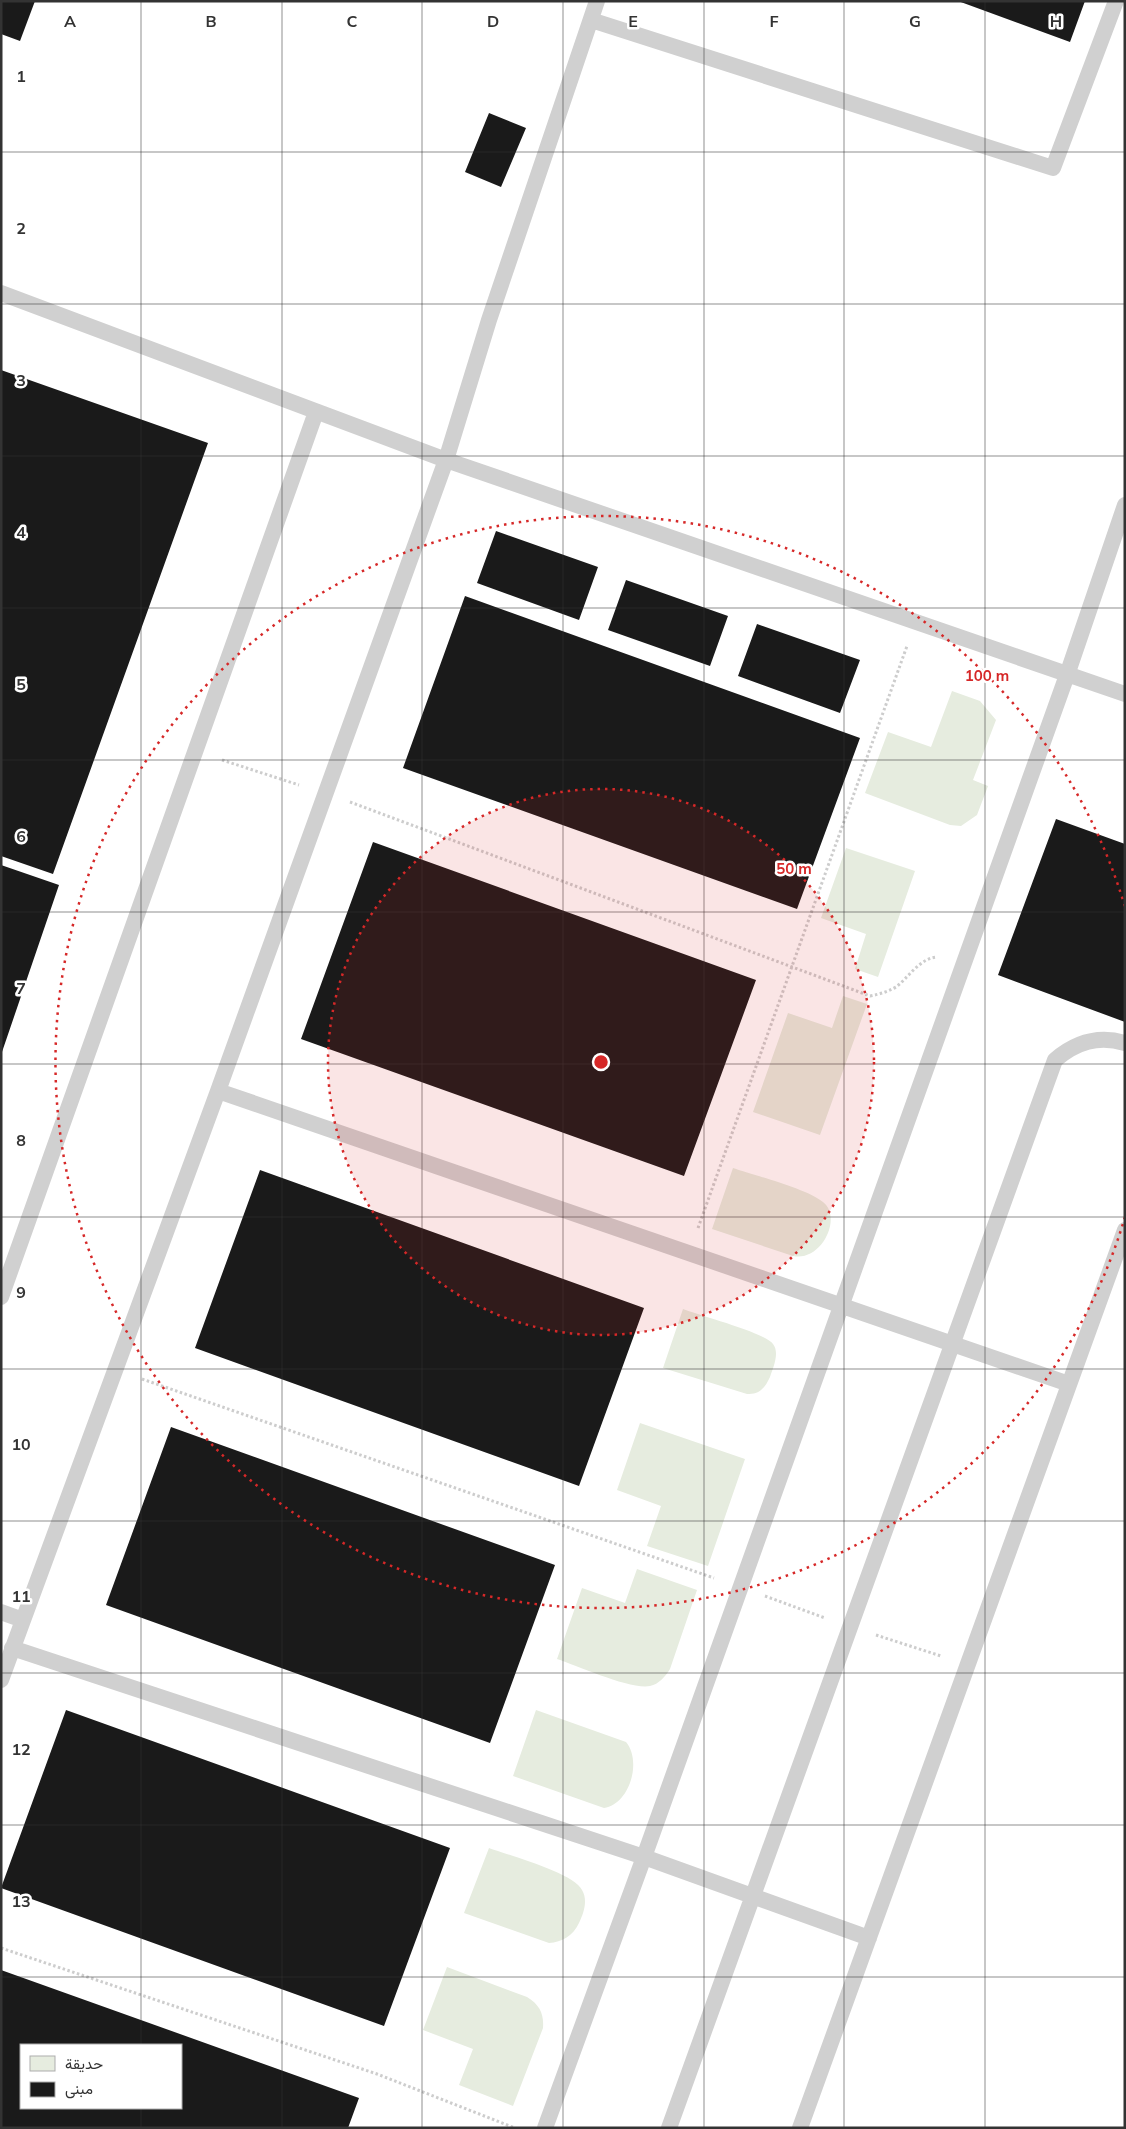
<svg xmlns="http://www.w3.org/2000/svg" width="1126" height="2129" font-family="Mulish,Vazirmatn,sans-serif">
<rect width="100%" height="100%" fill="#fff"/>
<!-- green -->
<path fill="#e6ecdf" d="M 952,691 L 980,701 L 996,720 L 973,780 L 988,786 L 977,815 L 961,826 L 950,825 L 865,793 L 888,732 L 931,747 Z
M 846,848 L 915,871 L 878,977 L 855,969 L 866,934 L 821,918 Z
M 843,996 L 867,1004 L 820,1135 L 753,1112 L 788,1013 L 832,1028 Z
M 733,1168 C 756,1176 805,1188 823,1202 C 843,1218 821,1262 793,1256 L 712,1229 Z
M 683,1309 C 698,1315 766,1333 773,1344 C 780,1353 773,1368 770,1377 C 765,1388 759,1395 747,1394 L 663,1368 Z
M 640,1423 L 745,1459 L 708,1566 L 647,1546 L 661,1506 L 617,1490 Z
M 637,1569 L 697,1590 L 670,1669 C 665,1677 659,1684 650,1686 C 631,1690 578,1666 557,1659 L 582,1588 L 625,1603 Z
M 536,1710 L 626,1742 C 642,1761 630,1804 604,1808 L 513,1776 Z
M 489,1848 C 508,1855 574,1873 582,1890 C 588,1900 584,1913 579,1923 C 573,1936 562,1942 549,1943 L 464,1913 Z
M 447,1967 L 527,1997 C 540,2005 544,2014 543,2028 L 513,2106 L 459,2085 L 473,2049 L 423,2030 Z"/>
<!-- building -->
<path fill="#1a1a1a" fill-rule="evenodd" d="M 1,1 L 35,1 L 20,41 L 1,34 Z
M 958,1 L 1085,1 L 1070,42 Z
M 489,113 L 526,128 L 501,187 L 465,172 Z
M 1,370 L 208,443 L 53,874 L 1,856 Z
M 496,531 L 598,567 L 579,620 L 477,583 Z
M 626,580 L 728,616 L 710,666 L 608,630 Z
M 465,596 L 860,738 L 797,909 L 403,768 Z
M 757,624 L 860,660 L 840,713 L 738,676 Z
M 1056,819 L 1125,844 L 1125,1022 L 998,975 Z
M 373,842 L 756,980 L 684,1176 L 301,1039 Z
M 1,865 L 59,885 L 2,1052 L 1,1052 Z
M 260,1170 L 644,1308 L 579,1486 L 195,1348 Z
M 171,1427 L 555,1565 L 490,1743 L 106,1605 Z
M 66,1710 L 450,1848 L 384,2026 L 1,1888 Z
M 1,1970 L 359,2098 L 348,2128 L 1,2128 ZM 21,2045 L 181,2045 L 181,2108 L 21,2108 Z"/>
<g fill="none" stroke-linecap="round" stroke-linejoin="round">
<!-- path -->
<path stroke="#cdcdcd" stroke-width="3" stroke-dasharray="2.5 2.5" stroke-linecap="butt" d="M 222,760 L 299,785
M 350,802 L 870,996 C 880,994 887,992 896,987 C 908,978 920,958 937,957
M 698,1228 L 907,646
M 142,1379 L 714,1578
M 765,1596 L 825,1618
M 876,1635 L 941,1656
M 1,1948 L 377,2074 L 515,2128"/>
<!-- service -->
<path stroke="#d0d0d0" stroke-width="16" d="M 591,20 L 1053,168 L 1116,1
M 1,293 L 446,460 L 1125,694
M 218,1091 L 1069,1384
M 1,1297 L 316,412
M 1,1612 L 23,1620
M 12,1648 L 644,1857 L 869,1938
M 1,1680 L 218,1091 L 446,460 L 489,320 L 597,1
M 545,2128 L 644,1857 L 1067,675 L 1125,505
M 669,2128 L 1055,1060 C 1076,1042 1098,1035 1125,1043
M 800,2128 L 1125,1230"/>
</g>
<!-- grid -->
<path fill="none" stroke="#333" stroke-width="1" stroke-opacity="0.55" d="M 141,1 L 141,2045M 282,1 L 282,2128M 422,1 L 422,2128M 563,1 L 563,2128M 704,1 L 704,2128M 844,1 L 844,2128M 985,1 L 985,2128M 1,152 L 1125,152M 1,304 L 1125,304M 1,456 L 1125,456M 1,608 L 1125,608M 1,760 L 1125,760M 1,912 L 1125,912M 1,1064 L 1125,1064M 1,1217 L 1125,1217M 1,1369 L 1125,1369M 1,1521 L 1125,1521M 1,1673 L 1125,1673M 1,1825 L 1125,1825M 1,1977 L 1125,1977M 141,2108 L 141,2128"/>
<!-- distance rings -->
<circle cx="601" cy="1062" r="273" fill="#d62828" fill-opacity=".12"/>
<g fill="none" stroke="#d62828" stroke-width="2.5" stroke-dasharray="2.5 5">
<circle cx="601" cy="1062" r="273"/>
<path d="M1125 1217A546 546 0 1 1 1125 907"/>
</g>
<g font-size="16" text-anchor="middle" font-weight="bold" fill="#333" stroke="#fff" stroke-width="5" stroke-linejoin="round" paint-order="stroke">
<text x="70" y="27">A</text>
<text x="211" y="27">B</text>
<text x="352" y="27">C</text>
<text x="493" y="27">D</text>
<text x="633" y="27">E</text>
<text x="774" y="27">F</text>
<text x="915" y="27">G</text>
<text x="1056" y="27">H</text>
<text x="21" y="82">1</text>
<text x="21" y="234">2</text>
<text x="21" y="386">3</text>
<text x="21" y="538">4</text>
<text x="21" y="690">5</text>
<text x="21" y="842">6</text>
<text x="21" y="994">7</text>
<text x="21" y="1146">8</text>
<text x="21" y="1298">9</text>
<text x="21" y="1450">10</text>
<text x="21" y="1602">11</text>
<text x="21" y="1755">12</text>
<text x="21" y="1907">13</text>
</g>
<circle cx="601" cy="1062" r="8" fill="#d62828" stroke="#fff" stroke-width="2.5"/>
<g font-size="15" text-anchor="middle" font-weight="bold" fill="#d62828" stroke="#fff" stroke-width="5" stroke-linejoin="round" paint-order="stroke">
<text x="987" y="681">100 m</text>
<text x="794" y="874">50 m</text>
</g>
<!-- border -->
<rect width="1126" height="2129" fill="none" stroke="#333333" stroke-width="5"/>
<!-- legend -->
<rect x="20" y="2044" width="162" height="65" fill="#ffffff" stroke="#adadad"/>
<rect x="30" y="2056" width="25" height="15" fill="#e6ecdf" stroke="#adadad"/>
<text x="65" y="2069" font-size="15" fill="#333333">حديقة</text>
<rect x="30" y="2082" width="25" height="15" fill="#1a1a1a" stroke="#adadad"/>
<text x="65" y="2094" font-size="15" fill="#333333">مبنى</text>
</svg>
